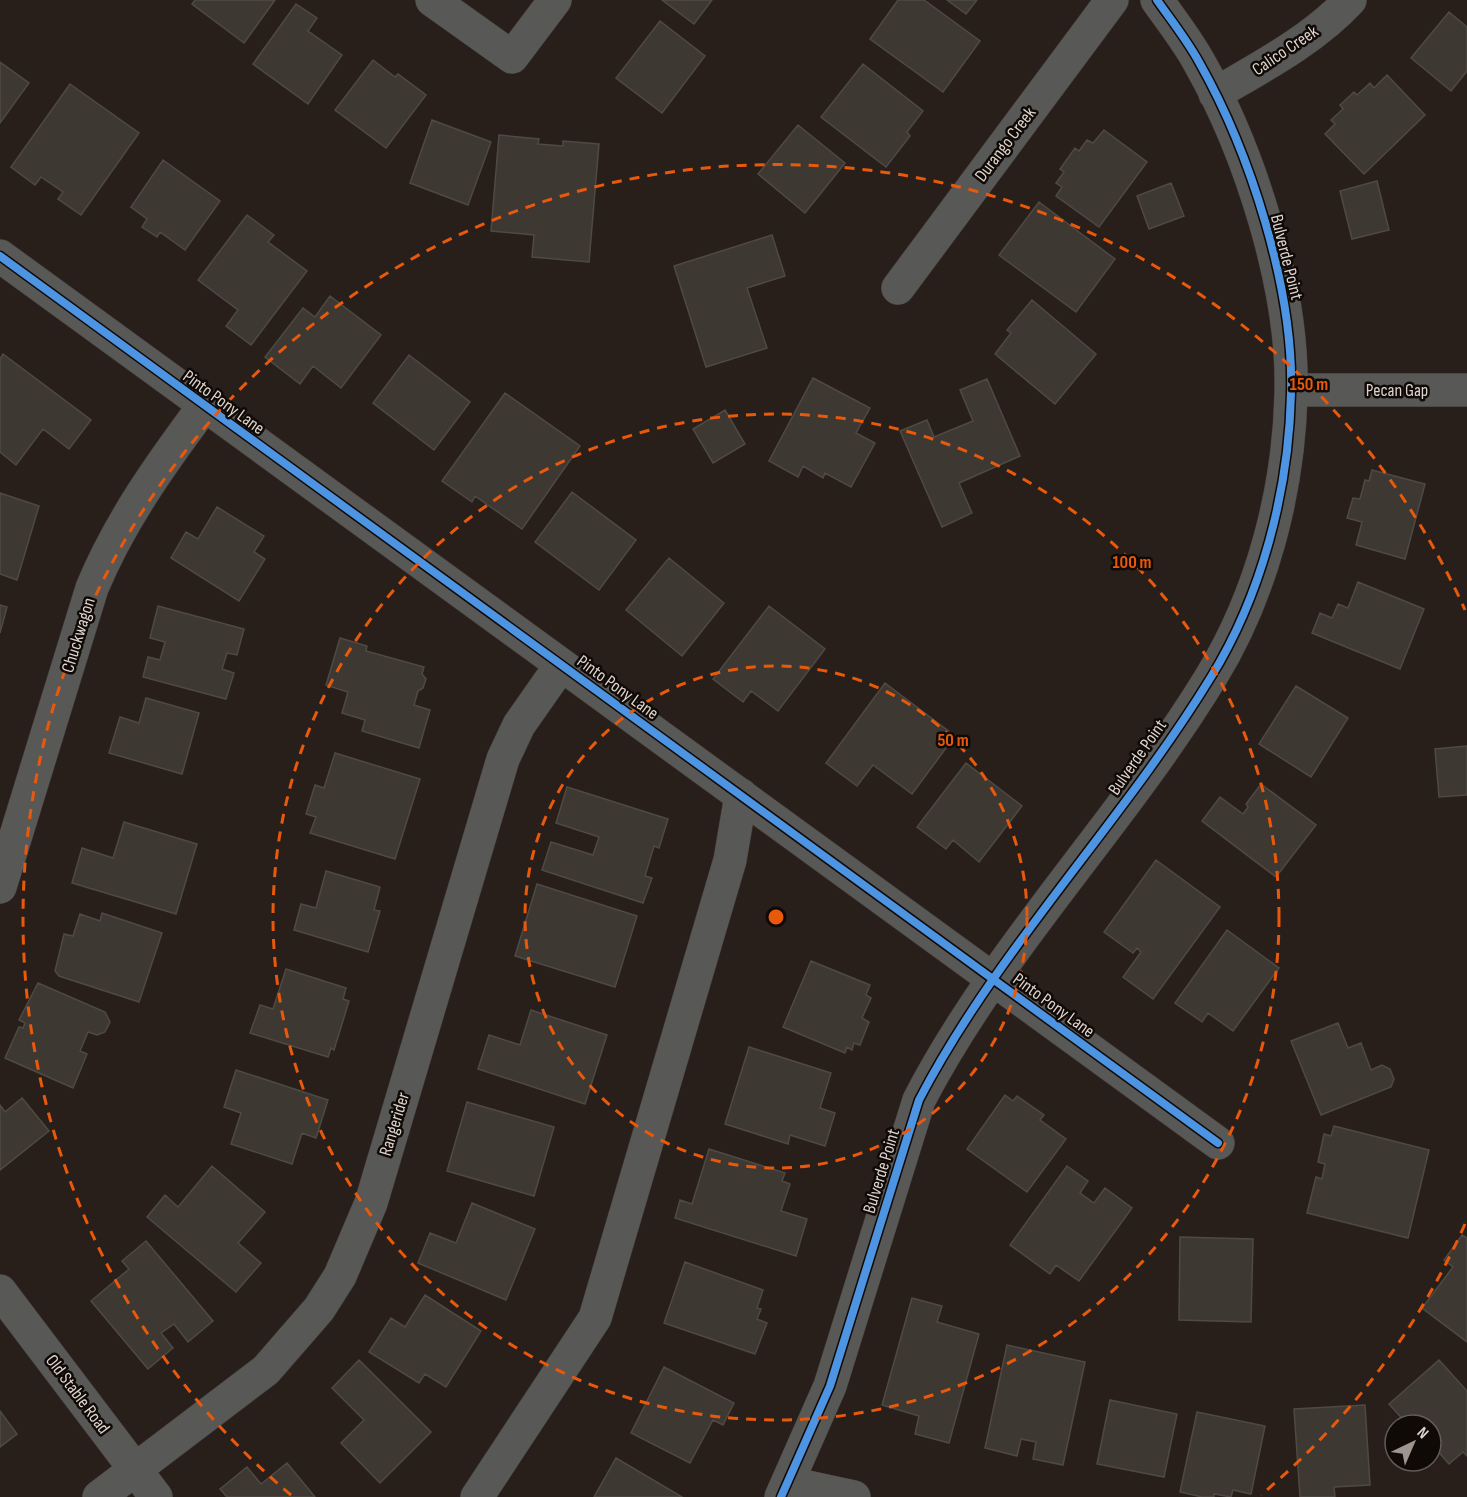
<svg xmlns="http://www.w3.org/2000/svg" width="1467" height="1497" font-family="'Sofia Sans Condensed',sans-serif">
<rect width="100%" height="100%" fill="#281f1b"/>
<!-- building -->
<path fill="#3e3832" stroke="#4f4944" stroke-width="1.5" d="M 195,0 L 275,0 L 244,43 L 192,4 Z
M 662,0 L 712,0 L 694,24 Z
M 898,0 L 924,0 L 980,41 L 943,92 L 870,39 Z
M 947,0 L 977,0 L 966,14 Z
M 296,4 L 317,18 L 308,31 L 342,55 L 308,104 L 253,64 Z
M 1449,12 L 1467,27 L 1467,71 L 1451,91 L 1411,58 Z
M 660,21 L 705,56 L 662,113 L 616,78 Z
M 373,60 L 395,77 L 398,74 L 426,95 L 386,148 L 335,110 Z
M 0,62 L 29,83 L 0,123 Z
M 863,64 L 923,111 L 907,132 L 910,136 L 886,167 L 821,117 Z
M 1387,75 L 1425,115 L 1364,174 L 1325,134 L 1335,124 L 1331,120 L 1343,109 L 1340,105 L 1354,92 L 1357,95 L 1370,83 L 1374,88 Z
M 70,84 L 139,133 L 81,215 L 58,199 L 63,192 L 41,177 L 35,185 L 11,167 Z
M 432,120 L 491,142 L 468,205 L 410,183 Z
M 798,125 L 845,163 L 805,213 L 758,174 Z
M 1104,130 L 1147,162 L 1099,227 L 1056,196 L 1062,187 L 1056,183 L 1064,172 L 1060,169 L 1075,148 L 1079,151 L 1087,140 L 1093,143 Z
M 499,135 L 539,139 L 538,144 L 563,146 L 563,141 L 599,144 L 589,262 L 532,257 L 534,235 L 491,231 Z
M 163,160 L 220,201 L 185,250 L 160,232 L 157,237 L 142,227 L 147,219 L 131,207 Z
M 1377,181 L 1389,230 L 1352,239 L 1340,191 Z
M 1171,183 L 1184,216 L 1149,229 L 1137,196 Z
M 1039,202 L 1115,259 L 1076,312 L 999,255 Z
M 247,215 L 274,235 L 268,242 L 307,271 L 251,345 L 226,326 L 238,310 L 198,280 Z
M 772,235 L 785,276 L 747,288 L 767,348 L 706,367 L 674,266 Z
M 330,296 L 381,335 L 341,388 L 313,366 L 300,384 L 265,357 L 303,308 L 315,317 Z
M 1032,300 L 1096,354 L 1055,404 L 995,354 L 1011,333 L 1007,330 Z
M 3,354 L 91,420 L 69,449 L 43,429 L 16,465 L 0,452 L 0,359 Z
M 409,355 L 470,402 L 434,450 L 373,403 Z
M 813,378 L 870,408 L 856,433 L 875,443 L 851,487 L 825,473 L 823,478 L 803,466 L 798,477 L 769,461 Z
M 987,379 L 1020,456 L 959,483 L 972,513 L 942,527 L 900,431 L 927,420 L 934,437 L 973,421 L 960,390 Z
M 505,393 L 580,446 L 522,529 L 475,496 L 472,502 L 442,481 Z
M 725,410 L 745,444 L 713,463 L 693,429 Z
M 1372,470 L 1425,484 L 1405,559 L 1356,545 L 1362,522 L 1347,518 L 1353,498 L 1360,499 L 1365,480 L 1369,481 Z
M 572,492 L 636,540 L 599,590 L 535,542 Z
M 0,493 L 39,506 L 17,580 L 0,574 Z
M 217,507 L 264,536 L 254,552 L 265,559 L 239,601 L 171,558 L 186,532 L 198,539 Z
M 669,558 L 724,603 L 682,656 L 626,610 Z
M 1358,582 L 1424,609 L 1400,669 L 1312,633 L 1320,613 L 1332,618 L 1338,604 L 1348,608 Z
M 0,605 L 7,607 L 0,633 Z
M 158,606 L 244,629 L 237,655 L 227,653 L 222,669 L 234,673 L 226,699 L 143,677 L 148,657 L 160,660 L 165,642 L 150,638 Z
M 769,606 L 825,649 L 778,711 L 751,691 L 743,702 L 713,679 Z
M 340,638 L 367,646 L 366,651 L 424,667 L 422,674 L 426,679 L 423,688 L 418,691 L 414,705 L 430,710 L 419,748 L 362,731 L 365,720 L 342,713 L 348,692 L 326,685 Z
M 885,683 L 955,736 L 912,794 L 873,765 L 857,786 L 826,763 Z
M 1296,686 L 1348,718 L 1311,777 L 1259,744 Z
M 146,698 L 199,713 L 182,774 L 109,753 L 120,717 L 139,723 Z
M 1467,746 L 1467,795 L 1439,797 L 1435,749 Z
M 335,753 L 420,779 L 395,859 L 310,833 L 316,817 L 306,814 L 315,785 L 324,788 Z
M 966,763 L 1022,806 L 979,862 L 953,840 L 946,849 L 917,827 Z
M 1261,784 L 1316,825 L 1276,877 L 1202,821 L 1220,797 L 1243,814 L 1248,807 L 1246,804 Z
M 567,787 L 668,819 L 659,848 L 654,846 L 645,876 L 652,878 L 643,903 L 542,870 L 551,842 L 593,855 L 599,837 L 556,823 Z
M 124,822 L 197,844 L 176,914 L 72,883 L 82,848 L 113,858 Z
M 1156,860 L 1220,907 L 1153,999 L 1123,977 L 1141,952 L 1137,948 L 1133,953 L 1104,932 Z
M 326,871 L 380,887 L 374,910 L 380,911 L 368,952 L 294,930 L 301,904 L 316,908 Z
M 537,884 L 637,916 L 615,987 L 515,956 Z
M 102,913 L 162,933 L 139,1002 L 59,976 L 55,971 L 64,934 L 73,936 L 80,914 L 100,921 Z
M 1227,930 L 1279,968 L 1233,1031 L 1208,1013 L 1202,1022 L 1175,1003 Z
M 811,961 L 870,985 L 866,995 L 871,998 L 862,1018 L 869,1022 L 860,1045 L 854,1043 L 852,1050 L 847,1047 L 845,1053 L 783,1027 Z
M 286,969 L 346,988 L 343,999 L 349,1001 L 334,1050 L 331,1048 L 328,1057 L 250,1033 L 260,1005 L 273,1009 Z
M 38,983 L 105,1012 L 110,1022 L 105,1032 L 97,1035 L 88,1032 L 80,1051 L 87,1054 L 73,1088 L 5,1058 L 19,1027 L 23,1028 L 25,1023 L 19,1020 Z
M 531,1010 L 607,1035 L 585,1104 L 478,1069 L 489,1035 L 520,1045 Z
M 1338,1023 L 1348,1048 L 1361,1043 L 1371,1070 L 1382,1065 L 1390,1069 L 1394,1079 L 1391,1087 L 1321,1115 L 1291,1041 Z
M 749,1047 L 831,1073 L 820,1108 L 835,1113 L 825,1146 L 790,1135 L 788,1144 L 725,1124 Z
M 236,1070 L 328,1100 L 316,1138 L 302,1133 L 292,1164 L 231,1144 L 241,1113 L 224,1107 Z
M 1005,1095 L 1013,1101 L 1017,1096 L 1044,1115 L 1040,1120 L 1066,1139 L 1027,1192 L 967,1149 Z
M 22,1098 L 49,1131 L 0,1170 L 0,1105 L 5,1112 Z
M 467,1102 L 554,1127 L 534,1196 L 447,1171 Z
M 1334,1126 L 1429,1150 L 1408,1238 L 1307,1213 L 1316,1177 L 1322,1179 L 1325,1164 L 1318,1162 L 1324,1134 L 1331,1136 Z
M 709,1149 L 785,1173 L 782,1181 L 790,1184 L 781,1211 L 807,1219 L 796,1256 L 675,1218 L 680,1200 L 692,1204 Z
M 212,1166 L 265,1212 L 238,1243 L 261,1263 L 236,1292 L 147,1217 L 165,1195 L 178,1207 Z
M 1067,1166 L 1088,1181 L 1080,1193 L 1094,1203 L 1105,1188 L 1132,1208 L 1079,1281 L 1056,1265 L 1050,1274 L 1010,1245 Z
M 472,1203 L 535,1229 L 506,1300 L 418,1263 L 430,1233 L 456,1243 Z
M 1462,1235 L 1467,1238 L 1467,1342 L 1422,1308 L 1453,1267 L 1444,1260 Z
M 1180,1237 L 1253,1239 L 1251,1322 L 1179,1320 Z
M 146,1241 L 213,1321 L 188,1342 L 174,1324 L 161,1333 L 173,1348 L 148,1369 L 91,1301 L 129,1269 L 122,1261 Z
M 685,1262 L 763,1290 L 757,1308 L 761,1309 L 757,1319 L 767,1323 L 755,1354 L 664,1323 Z
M 425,1295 L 481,1331 L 446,1387 L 425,1374 L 419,1383 L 369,1352 L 391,1318 L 405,1327 Z
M 912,1298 L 942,1306 L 937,1322 L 979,1334 L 949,1443 L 915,1434 L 919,1416 L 882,1405 Z
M 1007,1345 L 1085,1362 L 1063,1465 L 1033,1459 L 1036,1442 L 1021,1439 L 1017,1456 L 985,1448 Z
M 359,1360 L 431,1432 L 380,1483 L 341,1443 L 364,1420 L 332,1388 Z
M 1439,1360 L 1467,1391 L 1467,1456 L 1463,1452 L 1449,1464 L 1436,1449 L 1431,1451 L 1431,1425 L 1408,1425 L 1389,1404 Z
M 664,1367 L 734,1403 L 723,1425 L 713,1420 L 690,1463 L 631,1433 Z
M 1110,1400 L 1177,1414 L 1164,1477 L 1097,1464 Z
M 1365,1405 L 1370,1485 L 1334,1487 L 1335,1497 L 1300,1497 L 1294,1409 Z
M 0,1411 L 17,1434 L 0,1447 Z
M 1197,1412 L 1265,1426 L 1251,1494 L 1233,1490 L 1231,1497 L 1214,1494 L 1214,1497 L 1202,1497 L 1180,1492 Z
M 616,1458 L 682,1497 L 594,1497 Z
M 287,1463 L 315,1497 L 227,1497 L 220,1489 L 247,1467 L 261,1484 Z"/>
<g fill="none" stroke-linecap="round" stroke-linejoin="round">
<!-- minor casing -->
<g stroke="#413935" stroke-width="34">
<path id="minor" d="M 432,0 L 512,57 L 555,0
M 1215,94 C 1261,67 1313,40 1350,0
M 0,256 L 1218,1143
M 898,288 L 1112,0
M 1292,390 L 1467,390
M 0,887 L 92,588 C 120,521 160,465 204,406
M 0,1291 L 156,1497
M 789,1483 L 854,1497
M 99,1497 L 266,1370 L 319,1309 L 340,1276 L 371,1203 L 503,759 L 519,725 L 561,665
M 477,1497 L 595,1318 L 730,860 L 741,795
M 781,1497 L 830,1386 L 919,1100 C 998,948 1122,823 1211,677 C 1262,594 1289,490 1291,393 C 1294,289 1250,152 1199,62 C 1187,40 1171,20 1157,0"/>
</g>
<!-- minor -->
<use href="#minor" stroke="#585857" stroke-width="33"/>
<!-- cycleway casing -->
<g stroke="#100a07" stroke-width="11">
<path id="cycleway" d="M 0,256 L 1218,1143
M 781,1497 L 830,1386 L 919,1100 C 998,948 1122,823 1211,677 C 1262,594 1289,490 1291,393 C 1294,289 1250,152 1199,62 C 1187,40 1171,20 1157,0"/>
</g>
<!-- cycleway -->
<use href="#cycleway" stroke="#4d94e3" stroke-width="8"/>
</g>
<!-- distance rings -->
<g fill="none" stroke="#e8590c" stroke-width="3" stroke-dasharray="10 8">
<circle cx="776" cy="917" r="251"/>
<circle cx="776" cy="917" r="503"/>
<path d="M1465 1224A754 754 0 0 1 1261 1495M291 1495A754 754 0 1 1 1465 610"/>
</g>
<g text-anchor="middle" stroke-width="5" stroke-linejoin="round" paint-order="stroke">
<!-- street labels -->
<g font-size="18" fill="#ded4ce" stroke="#100a07">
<text transform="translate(1285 50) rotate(-34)" y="6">Calico Creek</text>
<text transform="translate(1005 144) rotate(-53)" y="6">Durango Creek</text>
<text transform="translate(1287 257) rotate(76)" y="6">Bulverde Point</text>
<text x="1397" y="396">Pecan Gap</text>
<text transform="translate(224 402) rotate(36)" y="6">Pinto Pony Lane</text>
<text transform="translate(78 635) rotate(-73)" y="6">Chuckwagon</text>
<text transform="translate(618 687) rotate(36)" y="6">Pinto Pony Lane</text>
<text transform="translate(1137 757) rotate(-55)" y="6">Bulverde Point</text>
<text transform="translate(1054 1005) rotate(36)" y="6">Pinto Pony Lane</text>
<text transform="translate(394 1124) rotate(-73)" y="6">Rangerider</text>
<text transform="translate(881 1171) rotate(-73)" y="6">Bulverde Point</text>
<text transform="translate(78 1394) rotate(53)" y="6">Old Stable Road</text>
</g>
</g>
<circle cx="776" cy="917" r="9" fill="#e8590c" stroke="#100a07" stroke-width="3"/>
<g font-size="18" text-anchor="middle" font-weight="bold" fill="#e8590c" stroke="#100a07" stroke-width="5" stroke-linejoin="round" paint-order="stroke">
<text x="1309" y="390">150 m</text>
<text x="1132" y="568">100 m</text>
<text x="953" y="746">50 m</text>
</g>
<!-- north arrow -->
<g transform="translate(1413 1443) rotate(44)"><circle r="28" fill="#100a07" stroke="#625b57" stroke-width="1.5"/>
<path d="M0-4.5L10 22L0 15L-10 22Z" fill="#9e958f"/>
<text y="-9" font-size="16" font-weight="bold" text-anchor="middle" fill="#ded4ce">N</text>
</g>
</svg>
